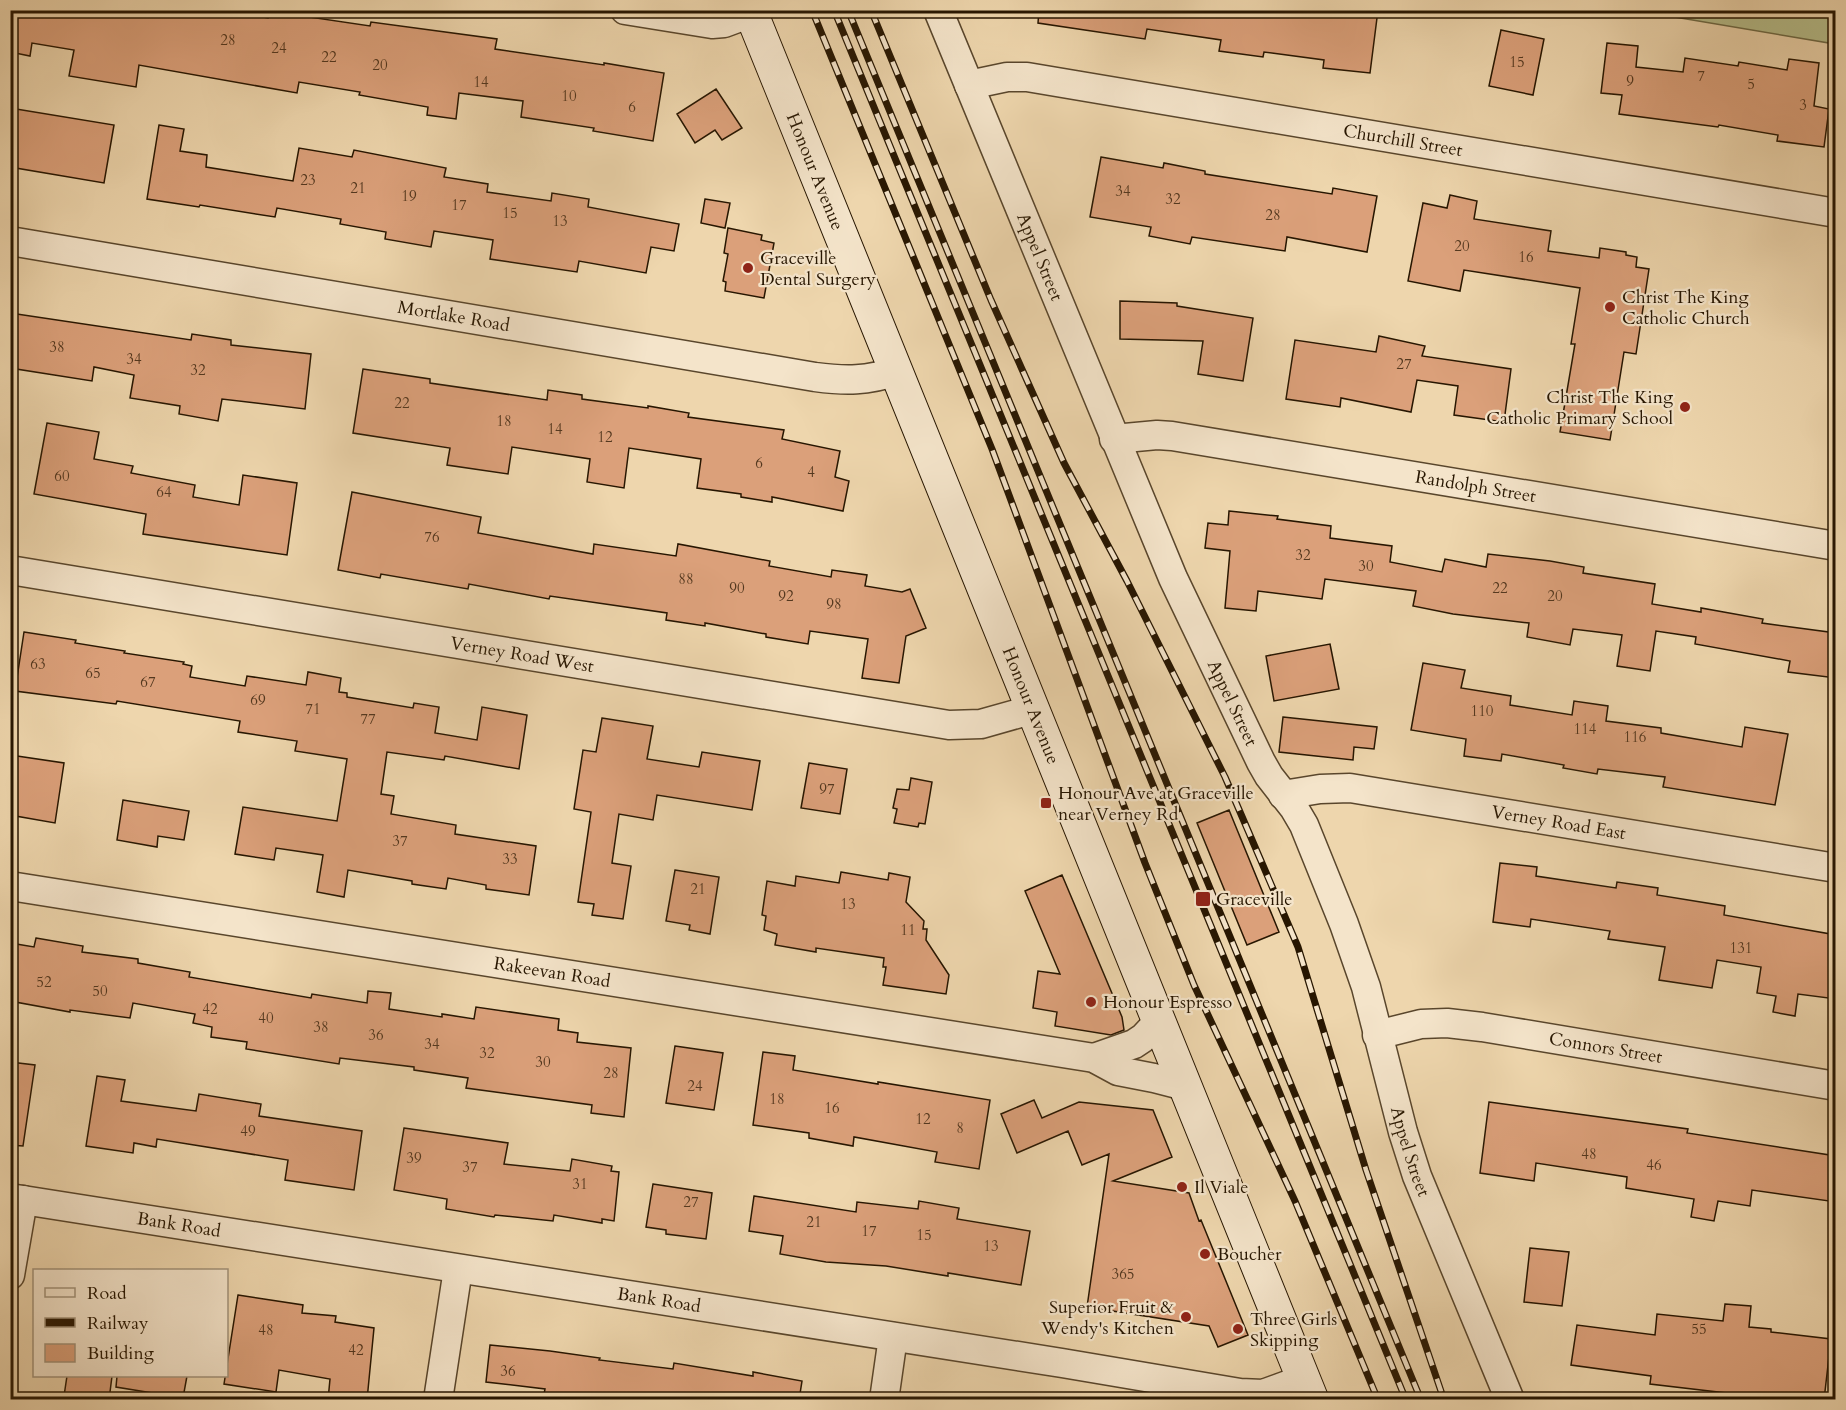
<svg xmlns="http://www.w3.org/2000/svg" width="1846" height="1410" font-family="Cardo,serif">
<rect width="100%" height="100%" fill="#eed6ad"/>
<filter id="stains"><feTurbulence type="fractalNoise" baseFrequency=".00333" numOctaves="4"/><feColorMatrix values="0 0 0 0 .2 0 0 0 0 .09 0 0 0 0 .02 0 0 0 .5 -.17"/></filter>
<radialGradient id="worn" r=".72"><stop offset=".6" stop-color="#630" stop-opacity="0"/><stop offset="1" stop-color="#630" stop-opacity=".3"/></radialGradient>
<!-- green -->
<path fill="#b6be8b" stroke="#6e6a46" stroke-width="1.5" d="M 1639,11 L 1835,11 L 1835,44 Z"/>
<!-- building -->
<path fill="#dba07a" stroke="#271601" stroke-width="1.5" d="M 10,10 L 222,10 L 268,18 L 269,11 L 370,26 L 371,22 L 497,39 L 495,49 L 604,65 L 604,63 L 664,73 L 653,141 L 593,131 L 594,128 L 521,117 L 523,101 L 459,93 L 456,119 L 427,115 L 428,107 L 359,95 L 360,92 L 299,82 L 297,93 L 139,65 L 136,87 L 69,76 L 74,50 L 32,43 L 30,56 L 10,52 Z
M 1039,10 L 1378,10 L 1370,73 L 1323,68 L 1324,60 L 1264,52 L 1263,57 L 1219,51 L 1221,40 L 1147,29 L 1145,39 L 1038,23 Z
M 1501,30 L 1544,39 L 1533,95 L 1489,86 Z
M 1607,43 L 1638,46 L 1636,67 L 1683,72 L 1685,58 L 1738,66 L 1739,62 L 1787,70 L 1789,59 L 1819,63 L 1814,106 L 1829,109 L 1824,147 L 1777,141 L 1778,135 L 1719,125 L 1718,127 L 1619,114 L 1622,95 L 1601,93 Z
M 716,89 L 742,128 L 722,140 L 715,130 L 695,143 L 677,114 Z
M 10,108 L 114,125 L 104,183 L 10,167 Z
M 159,125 L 184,129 L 180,151 L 207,155 L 206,167 L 293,181 L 299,148 L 352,157 L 354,150 L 446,168 L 444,177 L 488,184 L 487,192 L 551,201 L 552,193 L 589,199 L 588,207 L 679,224 L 674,251 L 651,247 L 646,273 L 579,261 L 577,272 L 490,259 L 493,240 L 434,231 L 431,247 L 385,239 L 386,232 L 340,224 L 341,219 L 277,208 L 275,217 L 200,205 L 199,207 L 147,199 Z
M 1101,157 L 1163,168 L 1164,163 L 1205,171 L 1205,174 L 1332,194 L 1333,188 L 1377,196 L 1367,252 L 1287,237 L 1285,251 L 1192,237 L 1190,244 L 1149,236 L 1151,227 L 1090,217 Z
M 1450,195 L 1477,201 L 1474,219 L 1551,231 L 1548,251 L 1599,258 L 1600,248 L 1626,252 L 1626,255 L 1637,257 L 1636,267 L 1649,269 L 1636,354 L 1624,352 L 1610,440 L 1560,432 L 1575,344 L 1571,344 L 1580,288 L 1464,270 L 1460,291 L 1408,281 L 1423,203 L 1447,208 Z
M 705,199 L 730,203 L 725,228 L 701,223 Z
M 728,228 L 762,235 L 761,240 L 774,243 L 764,298 L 725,291 L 726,282 L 723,281 L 728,254 L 724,253 Z
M 1120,301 L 1177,303 L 1177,306 L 1253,318 L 1243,381 L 1198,374 L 1203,341 L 1120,339 Z
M 10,313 L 191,340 L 192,334 L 231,340 L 231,345 L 311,354 L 305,409 L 222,399 L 218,421 L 179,414 L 180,406 L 130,398 L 134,375 L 94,367 L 92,381 L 10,368 Z
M 1379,336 L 1425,346 L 1422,356 L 1511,369 L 1504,422 L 1454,415 L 1458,386 L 1417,380 L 1411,412 L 1341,398 L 1340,407 L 1286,399 L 1295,340 L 1376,352 Z
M 363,369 L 430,379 L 430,383 L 547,400 L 548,390 L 582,395 L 582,399 L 648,408 L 648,406 L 689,413 L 688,417 L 784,430 L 782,439 L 840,451 L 835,477 L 849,481 L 843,511 L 772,497 L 772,502 L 741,497 L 741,494 L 697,488 L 701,459 L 629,448 L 624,488 L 587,482 L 590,459 L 512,447 L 508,474 L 447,465 L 450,448 L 353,433 Z
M 47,423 L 99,432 L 94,459 L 133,466 L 131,473 L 195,485 L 193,497 L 239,505 L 243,475 L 297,483 L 287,555 L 143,534 L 146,514 L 34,494 Z
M 352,492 L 481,517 L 478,533 L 593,554 L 594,544 L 676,556 L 678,544 L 770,561 L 769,566 L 831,577 L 832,570 L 867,575 L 865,586 L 902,592 L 910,589 L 926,628 L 906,636 L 899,683 L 862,678 L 868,639 L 810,631 L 808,644 L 766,637 L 766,634 L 705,623 L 705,626 L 666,620 L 667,613 L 550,596 L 549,599 L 469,584 L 468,589 L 381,574 L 380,578 L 338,570 Z
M 1229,511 L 1278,516 L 1277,519 L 1331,526 L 1330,538 L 1392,546 L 1390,562 L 1442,572 L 1445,559 L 1486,567 L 1488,554 L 1550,561 L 1584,567 L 1583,573 L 1655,584 L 1652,604 L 1701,612 L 1701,608 L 1763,619 L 1762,623 L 1836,633 L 1836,678 L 1788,672 L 1790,661 L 1695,644 L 1696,637 L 1656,631 L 1650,671 L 1617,666 L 1622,635 L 1573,629 L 1570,645 L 1527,637 L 1529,623 L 1453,614 L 1413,606 L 1416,591 L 1325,579 L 1322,599 L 1258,591 L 1256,611 L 1225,608 L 1230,551 L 1205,548 L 1208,523 L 1228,525 Z
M 24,632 L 76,640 L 75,643 L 125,651 L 124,653 L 184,662 L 183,664 L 192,666 L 190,677 L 245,686 L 247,676 L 306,685 L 308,672 L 341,678 L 339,692 L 347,693 L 347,697 L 413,708 L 414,703 L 439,707 L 435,733 L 477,740 L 482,707 L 527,715 L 519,769 L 445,756 L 444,760 L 387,752 L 381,794 L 394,796 L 391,814 L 456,825 L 455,834 L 536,846 L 529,895 L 486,889 L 486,885 L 448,878 L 446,889 L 412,884 L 412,881 L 348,870 L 344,897 L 317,892 L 323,855 L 276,848 L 274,860 L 235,854 L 243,807 L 337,821 L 347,759 L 295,751 L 297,741 L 238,732 L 240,721 L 117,701 L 116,704 L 15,691 Z
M 1330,644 L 1339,689 L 1274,701 L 1266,656 Z
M 1423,663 L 1465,670 L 1461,688 L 1511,696 L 1510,705 L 1572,715 L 1574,701 L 1608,706 L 1606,721 L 1661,728 L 1661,733 L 1742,747 L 1745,727 L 1788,734 L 1775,805 L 1663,787 L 1665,777 L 1598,769 L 1597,774 L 1563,768 L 1564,765 L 1502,754 L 1501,761 L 1464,756 L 1466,739 L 1411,730 Z
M 1283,717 L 1377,727 L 1374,749 L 1354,747 L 1353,760 L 1279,752 Z
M 602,718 L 653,726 L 647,759 L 699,767 L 702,752 L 760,761 L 752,810 L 657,795 L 653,820 L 619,814 L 612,863 L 631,866 L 623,919 L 592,915 L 594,904 L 578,902 L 591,812 L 574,809 L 583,750 L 596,752 Z
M 17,756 L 64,763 L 55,823 L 10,815 L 10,796 Z
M 809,763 L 847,769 L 840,814 L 801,808 Z
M 911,778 L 932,782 L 925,824 L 919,823 L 918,827 L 894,823 L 897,809 L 893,808 L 897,789 L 909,790 Z
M 123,800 L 189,811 L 184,840 L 158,836 L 157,847 L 117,840 Z
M 1229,810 L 1279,932 L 1247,945 L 1197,823 Z
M 1500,863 L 1537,867 L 1536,876 L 1616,888 L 1617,882 L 1658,888 L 1657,895 L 1725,906 L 1724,915 L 1836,935 L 1836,999 L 1798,994 L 1795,1016 L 1773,1012 L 1776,996 L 1757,993 L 1761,967 L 1717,960 L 1712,988 L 1659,980 L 1665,947 L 1608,939 L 1610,931 L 1531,919 L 1530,927 L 1493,922 Z
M 675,870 L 719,877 L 710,934 L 689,930 L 690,925 L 666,921 Z
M 841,872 L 888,880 L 889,873 L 910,877 L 906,902 L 924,921 L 923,929 L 927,929 L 926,940 L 949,975 L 946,994 L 883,985 L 886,967 L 883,967 L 884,958 L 816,948 L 816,952 L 775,945 L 777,934 L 764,930 L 766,916 L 762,915 L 767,881 L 795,886 L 796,876 L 839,883 Z
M 1062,875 L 1122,1017 L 1124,1030 L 1111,1035 L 1055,1026 L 1057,1012 L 1033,1008 L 1038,971 L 1060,974 L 1025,891 Z
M 36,938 L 83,946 L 82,952 L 138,959 L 138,963 L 190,972 L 189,977 L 311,998 L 312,994 L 367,1003 L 368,991 L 391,993 L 389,1009 L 442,1017 L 442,1014 L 474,1019 L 476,1007 L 559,1019 L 558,1030 L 578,1033 L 577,1042 L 631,1048 L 624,1117 L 591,1113 L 592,1105 L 466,1088 L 468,1078 L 414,1070 L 414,1067 L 340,1058 L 339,1064 L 246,1049 L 247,1042 L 211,1037 L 212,1027 L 193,1023 L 195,1014 L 133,1003 L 130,1018 L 70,1010 L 70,1012 L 10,1001 L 10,943 L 34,947 Z
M 675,1046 L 723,1053 L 714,1110 L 666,1103 Z
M 763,1052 L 795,1056 L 793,1070 L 878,1084 L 878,1082 L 990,1100 L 979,1169 L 935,1162 L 937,1152 L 854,1137 L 853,1146 L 809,1138 L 809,1133 L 753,1125 Z
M 10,1062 L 35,1065 L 23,1146 L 10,1145 Z
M 97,1076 L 125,1080 L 121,1101 L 196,1111 L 199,1094 L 261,1104 L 259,1116 L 362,1131 L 354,1190 L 285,1180 L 288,1160 L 157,1139 L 156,1147 L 134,1143 L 133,1153 L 86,1146 Z
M 1034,1100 L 1042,1118 L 1079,1102 L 1153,1110 L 1172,1157 L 1113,1181 L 1189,1193 L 1199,1221 L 1201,1220 L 1248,1335 L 1218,1347 L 1209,1326 L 1087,1307 L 1109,1154 L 1082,1165 L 1068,1131 L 1017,1153 L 1001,1114 Z
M 1489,1102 L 1688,1129 L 1687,1133 L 1836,1156 L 1836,1202 L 1752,1190 L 1750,1206 L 1718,1201 L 1714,1221 L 1691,1217 L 1694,1199 L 1626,1188 L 1627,1177 L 1536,1163 L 1534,1181 L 1480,1173 Z
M 404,1128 L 508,1143 L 504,1164 L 570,1171 L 572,1159 L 612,1166 L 611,1171 L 619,1172 L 614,1221 L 602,1219 L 602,1223 L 554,1215 L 553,1221 L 495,1215 L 494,1217 L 446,1209 L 447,1199 L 394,1190 Z
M 653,1184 L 712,1193 L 706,1239 L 666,1234 L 666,1230 L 646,1227 Z
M 754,1196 L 856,1212 L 857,1202 L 918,1209 L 919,1201 L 959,1208 L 957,1219 L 1030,1231 L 1021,1285 L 948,1273 L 948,1276 L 886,1266 L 826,1262 L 780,1254 L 783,1236 L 749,1231 Z
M 1530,1248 L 1569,1252 L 1562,1306 L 1524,1302 Z
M 238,1295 L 303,1305 L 302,1313 L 336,1316 L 335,1322 L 374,1328 L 367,1400 L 328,1400 L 330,1379 L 279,1370 L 276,1392 L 224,1384 Z
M 1725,1304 L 1751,1306 L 1749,1327 L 1771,1329 L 1771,1332 L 1831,1339 L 1824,1400 L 1787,1400 L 1650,1384 L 1651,1376 L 1571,1365 L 1577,1325 L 1655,1335 L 1657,1314 L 1723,1321 Z
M 490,1345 L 550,1351 L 600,1358 L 599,1360 L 673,1369 L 674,1363 L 753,1376 L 753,1372 L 802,1381 L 799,1400 L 583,1400 L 544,1394 L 545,1389 L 486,1382 Z
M 67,1376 L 112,1376 L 109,1400 L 64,1396 Z
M 117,1376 L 187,1376 L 183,1398 L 116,1387 Z"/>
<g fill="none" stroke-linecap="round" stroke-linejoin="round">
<!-- minor casing -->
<g stroke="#59462c" stroke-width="31">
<g id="minor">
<path d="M 625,10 L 712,24 L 724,23 L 751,13"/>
<path id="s1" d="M 938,10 L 1173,578 L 1261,762 L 1269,776 L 1294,808 L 1304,825 L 1344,924 L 1366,987 L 1403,1132 L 1417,1176 L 1510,1400"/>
<path id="s2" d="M 969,85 L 1007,77 L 1027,77 L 1836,213"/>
<path id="s3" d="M 10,241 L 815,377 C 846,381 867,381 897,371"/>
<path id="s4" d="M 1114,439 L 1157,435 L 1172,436 L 1836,546"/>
<path id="s5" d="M 10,570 L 949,725 L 981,724 L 1034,709"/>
<path id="s6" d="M 1283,795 L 1320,789 L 1350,788 L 1836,868"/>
<path id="s7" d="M 10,886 L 1094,1058 L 1118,1071 L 1154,1078 L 1185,1086"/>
<path id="s8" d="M 1377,1035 L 1421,1024 L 1447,1023 L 1482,1027 L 1836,1086"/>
<path d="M 1094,1058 L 1134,1044 L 1143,1038 L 1159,1021"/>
<path id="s9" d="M 10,1198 L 1062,1363 L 1240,1393 L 1263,1394 L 1304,1379"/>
<path d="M 10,1275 L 23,1200"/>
<path d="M 438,1400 L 458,1269"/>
<path d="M 884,1400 L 893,1337"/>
</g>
</g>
<!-- secondary casing -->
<g stroke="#271601" stroke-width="35">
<g id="secondary">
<path id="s10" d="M 750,10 L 1312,1400"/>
</g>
</g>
<!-- minor -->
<use href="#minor" stroke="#f4e4ca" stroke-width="28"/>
<!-- secondary -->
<use href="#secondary" stroke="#f4e4ca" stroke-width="33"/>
<!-- rail casing -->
<g stroke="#271601" stroke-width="7">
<path id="rail" d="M 812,10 L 992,449 L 1145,863 L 1194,985 L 1295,1201 L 1378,1400
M 834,10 L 1406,1400
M 848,10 L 1421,1400
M 871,10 L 991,300 L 1064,463 L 1127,581 L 1225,777 L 1298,947 L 1366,1170 L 1444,1400"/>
</g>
<!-- rail -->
<use href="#rail" stroke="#f4e4ca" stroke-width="4.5" stroke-dasharray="14" stroke-linecap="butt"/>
</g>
<!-- markers -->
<g fill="#8f2418" stroke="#f4e4ca" stroke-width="2">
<circle cx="748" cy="268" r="6"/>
<circle cx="1610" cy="307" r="6"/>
<circle cx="1685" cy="407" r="6"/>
<rect x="1040" y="797" width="12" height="12" rx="3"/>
<rect x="1195" y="891" width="16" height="16" rx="3"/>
<circle cx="1091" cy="1002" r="6"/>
<circle cx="1182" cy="1187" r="6"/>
<circle cx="1205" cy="1254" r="6"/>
<circle cx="1186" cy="1317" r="6"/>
<circle cx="1238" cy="1329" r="6"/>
</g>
<g text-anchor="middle" stroke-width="4.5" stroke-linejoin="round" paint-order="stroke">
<!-- number labels -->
<g font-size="15" fill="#54381f">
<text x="228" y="45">28</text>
<text x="279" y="53">24</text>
<text x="329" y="62">22</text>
<text x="1517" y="67">15</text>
<text x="380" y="70">20</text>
<text x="1701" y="81">7</text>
<text x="1630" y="86">9</text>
<text x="481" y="87">14</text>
<text x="1751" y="89">5</text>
<text x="569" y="101">10</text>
<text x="1803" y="110">3</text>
<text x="632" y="112">6</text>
<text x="308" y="185">23</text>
<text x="358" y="193">21</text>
<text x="1123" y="196">34</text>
<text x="409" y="201">19</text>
<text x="1173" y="204">32</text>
<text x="459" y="210">17</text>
<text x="510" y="218">15</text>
<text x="1273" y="220">28</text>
<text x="560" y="226">13</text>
<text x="1462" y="251">20</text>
<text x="1526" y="262">16</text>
<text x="57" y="352">38</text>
<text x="134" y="364">34</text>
<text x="1404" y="369">27</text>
<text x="198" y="375">32</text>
<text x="402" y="408">22</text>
<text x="504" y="426">18</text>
<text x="555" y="434">14</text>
<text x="605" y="442">12</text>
<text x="759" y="468">6</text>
<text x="811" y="477">4</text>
<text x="62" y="481">60</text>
<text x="164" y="497">64</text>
<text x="432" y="542">76</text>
<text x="1303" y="560">32</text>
<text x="1366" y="571">30</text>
<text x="686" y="584">88</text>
<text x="737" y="593">90</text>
<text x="1500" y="593">22</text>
<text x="786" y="601">92</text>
<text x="1555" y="601">20</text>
<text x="834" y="609">98</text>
<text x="38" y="669">63</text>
<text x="93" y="678">65</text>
<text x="148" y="687">67</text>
<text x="258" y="705">69</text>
<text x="313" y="714">71</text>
<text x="1482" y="716">110</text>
<text x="368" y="724">77</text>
<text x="1585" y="734">114</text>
<text x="1635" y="742">116</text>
<text x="827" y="794">97</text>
<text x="400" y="846">37</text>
<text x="510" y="864">33</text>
<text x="698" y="894">21</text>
<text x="848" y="909">13</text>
<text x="908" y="935">11</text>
<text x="1741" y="953">131</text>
<text x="44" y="987">52</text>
<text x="100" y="996">50</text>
<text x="210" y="1014">42</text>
<text x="266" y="1023">40</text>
<text x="321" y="1032">38</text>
<text x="376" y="1040">36</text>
<text x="432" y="1049">34</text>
<text x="487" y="1058">32</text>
<text x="543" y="1067">30</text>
<text x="611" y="1078">28</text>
<text x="695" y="1091">24</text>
<text x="777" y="1104">18</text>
<text x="832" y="1113">16</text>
<text x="923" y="1124">12</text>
<text x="960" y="1133">8</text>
<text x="248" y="1136">49</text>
<text x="1589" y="1159">48</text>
<text x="414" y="1163">39</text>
<text x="1654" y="1170">46</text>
<text x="470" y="1172">37</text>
<text x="580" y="1189">31</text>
<text x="691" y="1207">27</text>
<text x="814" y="1227">21</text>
<text x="869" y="1236">17</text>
<text x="924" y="1240">15</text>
<text x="991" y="1251">13</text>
<text x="1123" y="1279">365</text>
<text x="1699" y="1334">55</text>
<text x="266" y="1335">48</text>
<text x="356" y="1355">42</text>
<text x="508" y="1376">36</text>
</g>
<!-- street labels -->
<g font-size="18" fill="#271601" stroke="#f4e4ca">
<text dy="6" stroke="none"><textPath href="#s2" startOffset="440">Churchill Street</textPath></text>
<text dy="6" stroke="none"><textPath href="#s10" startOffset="174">Honour Avenue</textPath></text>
<text dy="6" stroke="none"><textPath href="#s1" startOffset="267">Appel Street</textPath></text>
<text dy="6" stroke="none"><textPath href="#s3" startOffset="450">Mortlake Road</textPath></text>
<text dy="6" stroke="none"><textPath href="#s4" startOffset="366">Randolph Street</textPath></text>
<text dy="6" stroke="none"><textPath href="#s5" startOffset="519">Verney Road West</textPath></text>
<text dy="6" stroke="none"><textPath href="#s1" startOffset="753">Appel Street</textPath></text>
<text dy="6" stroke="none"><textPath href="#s10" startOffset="750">Honour Avenue</textPath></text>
<text dy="6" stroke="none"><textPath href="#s6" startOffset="279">Verney Road East</textPath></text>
<text dy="6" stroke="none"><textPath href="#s7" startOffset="549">Rakeevan Road</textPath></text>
<text dy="6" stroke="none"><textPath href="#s8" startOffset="232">Connors Street</textPath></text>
<text dy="6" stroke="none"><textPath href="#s1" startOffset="1239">Appel Street</textPath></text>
<text dy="6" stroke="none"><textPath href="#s9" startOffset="171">Bank Road</textPath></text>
<text dy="6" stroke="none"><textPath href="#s9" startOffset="657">Bank Road</textPath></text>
</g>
<!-- poi labels -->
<g font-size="18" fill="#271601" stroke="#f4e4ca" text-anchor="start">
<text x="760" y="264">Graceville<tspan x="760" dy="21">Dental Surgery</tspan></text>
<text x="1622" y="303">Christ The King<tspan x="1622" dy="21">Catholic Church</tspan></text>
<text x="1673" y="403" text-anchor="end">Christ The King<tspan x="1673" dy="21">Catholic Primary School</tspan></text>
<text x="1058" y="799">Honour Ave at Graceville<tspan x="1058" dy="21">near Verney Rd</tspan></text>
<text x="1216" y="905">Graceville</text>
<text x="1103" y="1008">Honour Espresso</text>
<text x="1194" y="1193">Il Viale</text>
<text x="1217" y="1260">Boucher</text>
<text x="1174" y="1313" text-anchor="end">Superior Fruit &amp;<tspan x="1174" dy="21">Wendy's Kitchen</tspan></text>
<text x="1250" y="1325">Three Girls<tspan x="1250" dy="21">Skipping</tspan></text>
</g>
</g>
<!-- margin -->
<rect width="1846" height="1410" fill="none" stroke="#eed6ad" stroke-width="36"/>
<rect x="12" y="12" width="1822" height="1386" fill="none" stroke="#271601" stroke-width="3"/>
<rect x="18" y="18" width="1810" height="1374" fill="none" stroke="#271601" stroke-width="1.5"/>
<!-- legend -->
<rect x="33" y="1269" width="195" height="108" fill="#f4e4ca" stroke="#a2927a" stroke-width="1.5"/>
<rect x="45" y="1288" width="30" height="9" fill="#f4e4ca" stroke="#a2927a" stroke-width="1.5"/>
<text x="87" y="1299" font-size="18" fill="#271601">Road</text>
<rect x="45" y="1318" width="30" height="9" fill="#271601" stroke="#a2927a" stroke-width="1.5"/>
<text x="87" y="1329" font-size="18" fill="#271601">Railway</text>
<rect x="45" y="1344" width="30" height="18" fill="#dba07a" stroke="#a2927a" stroke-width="1.5"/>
<text x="87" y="1359" font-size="18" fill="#271601">Building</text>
<rect width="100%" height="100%" filter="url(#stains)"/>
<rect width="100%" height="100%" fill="url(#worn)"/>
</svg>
